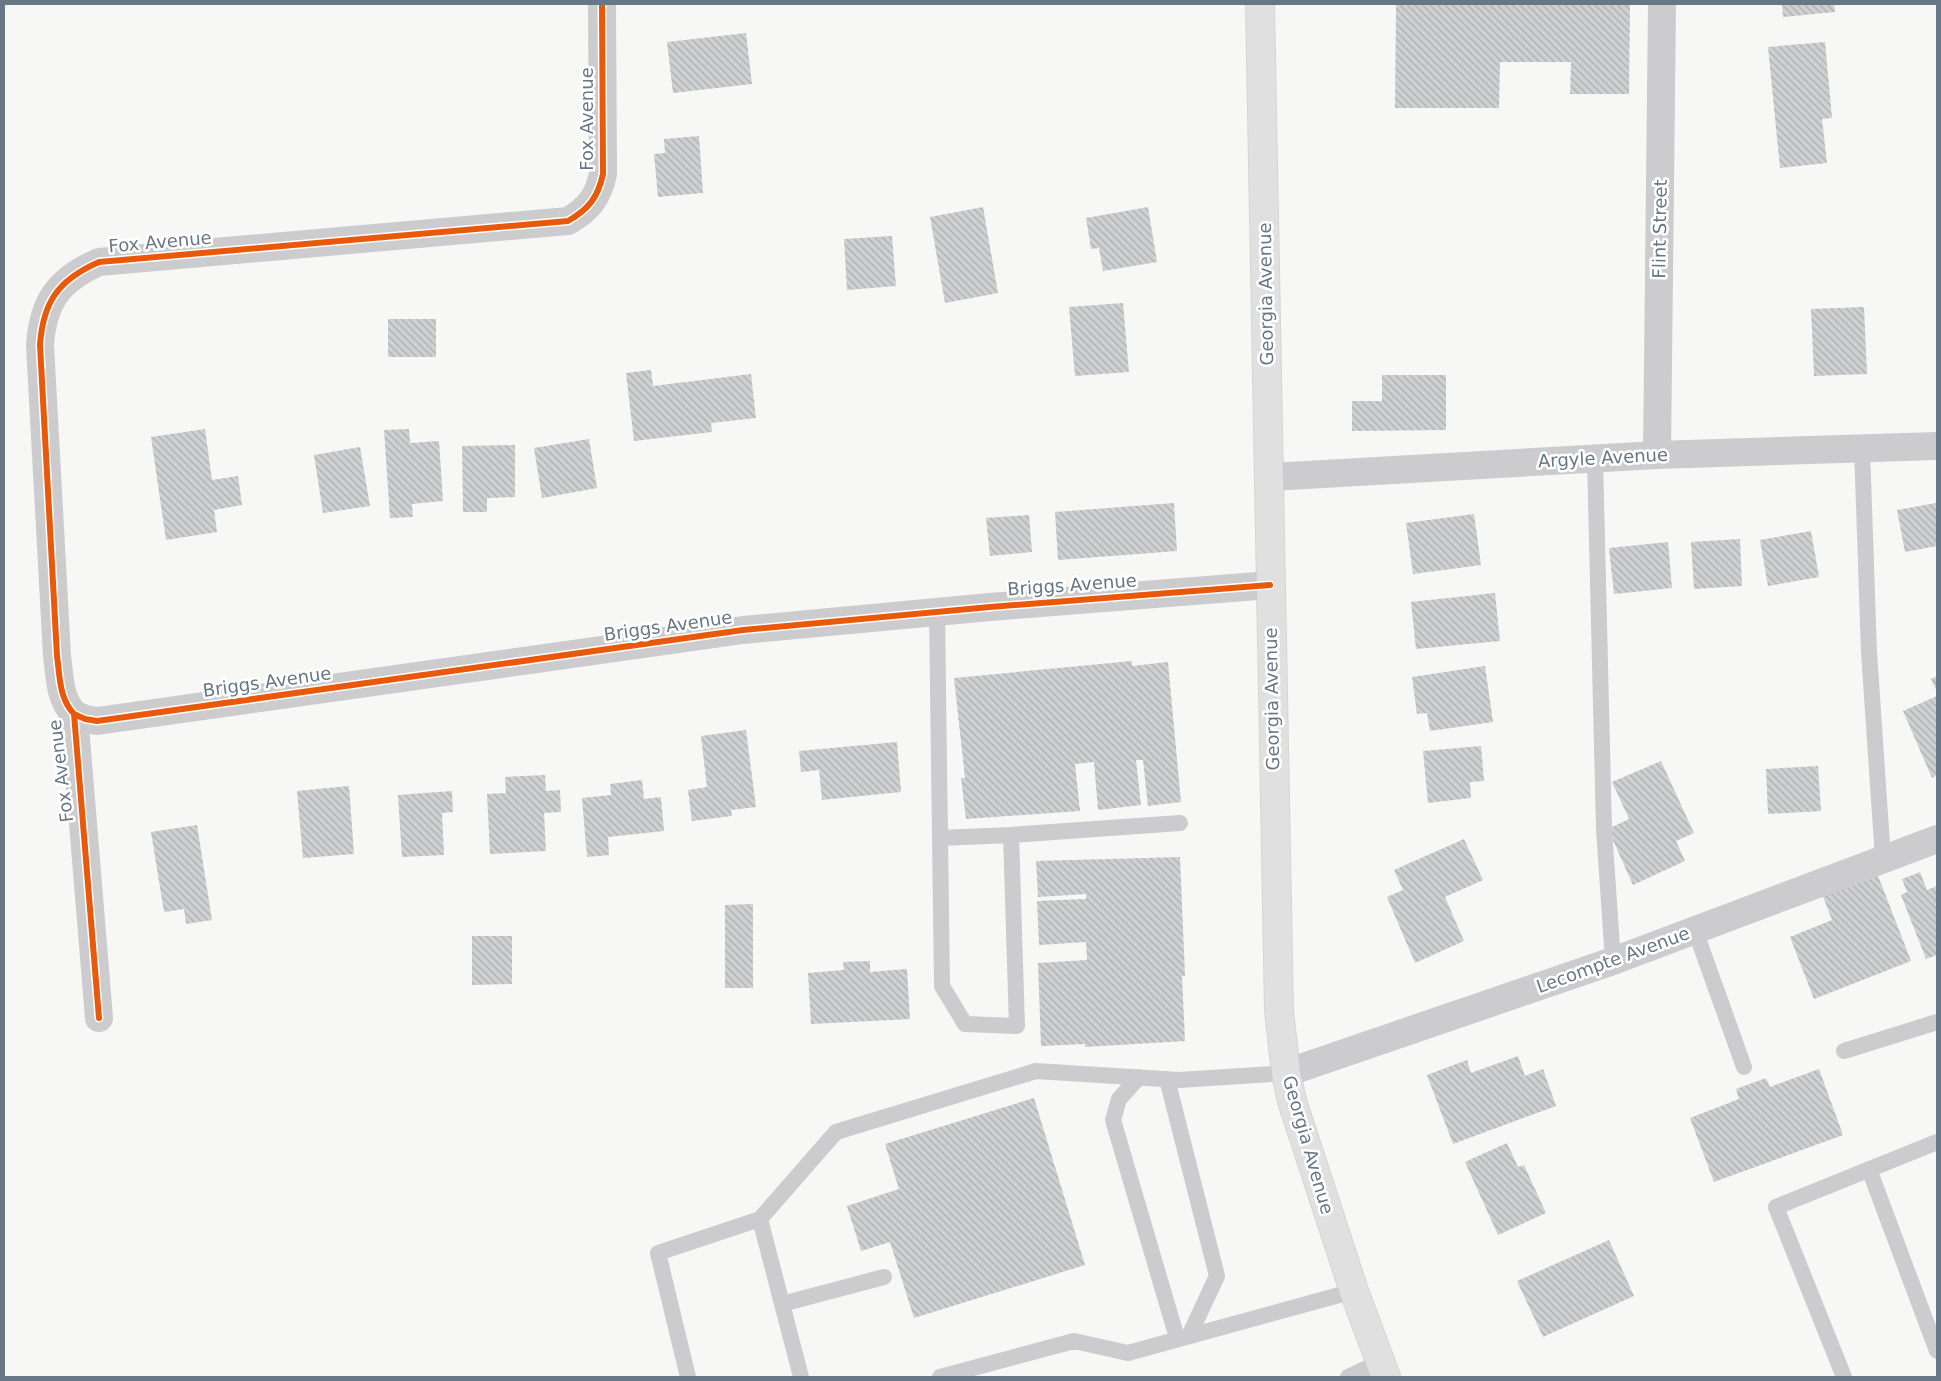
<svg xmlns="http://www.w3.org/2000/svg" width="1941" height="1381" font-family="'DejaVu Sans',sans-serif">
<defs>
<pattern id="building-back-hatch" width="6" height="6" patternUnits="userSpaceOnUse" patternTransform="scale(1.25)"><rect width="6" height="6" fill="#ced0d1"/><path d="M-1 5l2 2M0 0l6 6M5-1l2 2" fill="none" stroke="#abaeaf"/></pattern>
</defs>
<rect width="100%" height="100%" fill="#f7f7f6"/>
<!-- building -->
<path fill="url(#building-back-hatch)" d="M 1396,4 L 1630,4 L 1629,94 L 1570,94 L 1571,62 L 1500,62 L 1499,108 L 1395,108 Z
M 1782,4 L 1834,4 L 1835,12 L 1783,17 Z
M 746,33 L 752,84 L 673,93 L 667,42 Z
M 1825,42 L 1832,118 L 1822,119 L 1827,163 L 1780,168 L 1768,47 Z
M 699,136 L 703,193 L 658,197 L 654,154 L 665,153 L 664,139 Z
M 983,207 L 998,293 L 945,303 L 930,217 Z
M 1148,207 L 1157,262 L 1103,271 L 1099,248 L 1091,249 L 1086,218 Z
M 892,236 L 896,286 L 847,290 L 844,239 Z
M 1123,303 L 1129,372 L 1075,376 L 1069,307 Z
M 1864,307 L 1867,374 L 1814,376 L 1811,309 Z
M 388,319 L 436,319 L 436,357 L 388,357 Z
M 651,370 L 653,386 L 751,374 L 756,418 L 711,423 L 712,432 L 634,441 L 626,373 Z
M 1382,375 L 1446,375 L 1446,430 L 1352,431 L 1352,401 L 1382,401 Z
M 205,429 L 212,480 L 238,476 L 242,505 L 214,510 L 217,532 L 166,540 L 151,437 Z
M 409,429 L 410,443 L 439,441 L 443,501 L 412,504 L 413,517 L 390,518 L 384,430 Z
M 589,439 L 597,488 L 542,498 L 534,448 Z
M 515,445 L 515,497 L 487,498 L 487,512 L 463,512 L 462,446 Z
M 360,447 L 370,506 L 323,513 L 314,455 Z
M 1174,503 L 1177,551 L 1058,560 L 1055,512 Z
M 1936,503 L 1937,546 L 1905,552 L 1897,510 Z
M 1474,514 L 1481,565 L 1413,574 L 1406,523 Z
M 1029,515 L 1032,552 L 990,556 L 986,518 Z
M 1811,531 L 1819,577 L 1768,586 L 1760,540 Z
M 1740,539 L 1742,586 L 1694,589 L 1691,542 Z
M 1668,542 L 1672,588 L 1614,594 L 1609,548 Z
M 1495,593 L 1500,641 L 1416,649 L 1411,602 Z
M 1132,661 L 1132,666 L 1168,662 L 1181,802 L 1148,806 L 1143,760 L 1136,760 L 1141,805 L 1098,810 L 1094,762 L 1075,764 L 1080,811 L 966,819 L 961,778 L 965,778 L 954,678 Z
M 1485,666 L 1493,722 L 1430,731 L 1427,713 L 1417,714 L 1412,677 Z
M 1937,676 L 1937,692 L 1931,679 Z
M 1937,696 L 1937,775 L 1932,778 L 1903,711 Z
M 746,730 L 756,807 L 731,810 L 732,816 L 692,821 L 688,790 L 707,787 L 701,736 Z
M 897,742 L 901,792 L 822,800 L 819,770 L 801,772 L 799,751 Z
M 1481,746 L 1484,781 L 1470,782 L 1471,798 L 1428,803 L 1423,751 Z
M 1661,761 L 1694,833 L 1676,841 L 1685,861 L 1633,885 L 1608,829 L 1629,819 L 1612,782 Z
M 1818,766 L 1821,811 L 1768,814 L 1766,769 Z
M 545,775 L 546,791 L 560,790 L 561,812 L 544,813 L 546,851 L 490,854 L 487,794 L 506,793 L 505,777 Z
M 642,780 L 644,799 L 661,797 L 664,831 L 608,837 L 609,855 L 587,857 L 582,798 L 611,795 L 610,784 Z
M 349,786 L 354,854 L 303,858 L 297,791 Z
M 452,791 L 453,812 L 442,813 L 444,855 L 402,857 L 398,795 Z
M 197,825 L 212,920 L 186,924 L 184,909 L 164,912 L 151,832 Z
M 1464,839 L 1483,880 L 1445,897 L 1464,941 L 1415,963 L 1387,897 L 1403,890 L 1394,870 Z
M 1180,857 L 1185,976 L 1182,976 L 1185,1041 L 1085,1047 L 1085,1044 L 1041,1046 L 1038,963 L 1087,960 L 1086,942 L 1039,945 L 1037,901 L 1086,899 L 1086,894 L 1038,897 L 1036,861 Z
M 1920,872 L 1927,890 L 1937,886 L 1937,955 L 1926,959 L 1901,895 L 1907,892 L 1902,879 Z
M 1877,873 L 1911,961 L 1814,999 L 1790,937 L 1832,920 L 1822,894 Z
M 753,904 L 753,988 L 725,988 L 725,905 Z
M 472,936 L 512,936 L 512,984 L 472,985 Z
M 870,961 L 870,972 L 907,969 L 910,1019 L 811,1024 L 808,973 L 844,970 L 843,962 Z
M 1518,1056 L 1525,1076 L 1543,1069 L 1556,1106 L 1453,1144 L 1427,1075 L 1467,1060 L 1471,1073 Z
M 1819,1069 L 1843,1135 L 1714,1182 L 1690,1118 L 1739,1099 L 1736,1089 L 1766,1078 L 1770,1087 Z
M 1034,1098 L 1085,1265 L 914,1318 L 890,1242 L 861,1251 L 847,1206 L 899,1189 L 885,1144 Z
M 1507,1143 L 1518,1167 L 1524,1165 L 1546,1213 L 1498,1235 L 1465,1162 Z
M 1609,1240 L 1634,1296 L 1543,1337 L 1517,1281 Z"/>
<g fill="none" stroke-linecap="round" stroke-linejoin="round">
<!-- primary casing -->
<g stroke="#d4d5d5" stroke-width="30">
<path id="primary" d="M 1260,4 L 1279,1011 L 1286,1073 L 1292,1101 L 1354,1291 L 1386,1377"/>
</g>
<!-- service -->
<path stroke="#ccccce" stroke-width="16" d="M 1862,448 L 1869,652 L 1883,859
M 1595,458 L 1604,829 L 1613,961
M 937,612 L 942,986 L 965,1024 L 1017,1026 L 1011,835 L 1180,823
M 940,838 L 1011,835
M 1695,930 L 1744,1067
M 1844,1051 L 1937,1022
M 1139,1077 L 1119,1099 L 1113,1120 L 1177,1338
M 1167,1079 L 1217,1276 L 1190,1334
M 1869,1169 L 1937,1351
M 782,1304 L 884,1277
M 688,1377 L 658,1253 L 760,1219
M 801,1377 L 760,1219 L 836,1132 L 1036,1071 L 1179,1080 L 1286,1073
M 940,1377 L 1074,1341 L 1128,1353 L 1354,1291
M 1348,1377 L 1380,1362
M 1844,1377 L 1776,1207 L 1937,1142"/>
<!-- minor -->
<path stroke="#ccccce" stroke-width="28" d="M 1657,455 L 1662,4
M 1270,477 L 1657,455 L 1937,446
M 74,714 L 85,719 L 97,721 L 743,630 L 990,607 L 1270,585
M 99,1018 L 74,714 C 59,698 60,677 57,656 L 40,345 C 43,302 58,280 99,262 L 568,221 C 589,209 598,197 603,174 L 602,4"/>
<!-- tertiary -->
<path stroke="#ccccce" stroke-width="28" d="M 1286,1073 L 1613,961 L 1937,839"/>
<!-- primary -->
<use href="#primary" stroke="#e0e0e1" stroke-width="28"/>
<!-- cycleway casing -->
<g stroke="#fff" stroke-width="9">
<path id="cycleway" d="M 74,714 L 85,719 L 97,721 L 743,630 L 990,607 L 1270,585
M 99,1018 L 74,714 C 59,698 60,677 57,656 L 40,345 C 43,302 58,280 99,262 L 568,221 C 589,209 598,197 603,174 L 602,4"/>
</g>
<!-- cycleway -->
<use href="#cycleway" stroke="#e8590c" stroke-width="6"/>
</g>
<g text-anchor="middle" stroke-width="5" stroke-linejoin="round" paint-order="stroke">
<!-- street labels -->
<g font-size="18" fill="#687786" stroke="#fff">
<text transform="translate(587 119) rotate(-90)" y="6">Fox Avenue</text>
<text transform="translate(1660 229) rotate(-89)" y="6">Flint Street</text>
<text transform="translate(160 242) rotate(-5)" y="6">Fox Avenue</text>
<text transform="translate(1266 294) rotate(-91)" y="6">Georgia Avenue</text>
<text transform="translate(1603 458) rotate(-3)" y="6">Argyle Avenue</text>
<text transform="translate(1072 585) rotate(-4)" y="6">Briggs Avenue</text>
<text transform="translate(668 626) rotate(-8)" y="6">Briggs Avenue</text>
<text transform="translate(267 682) rotate(-8)" y="6">Briggs Avenue</text>
<text transform="translate(1272 699) rotate(-91)" y="6">Georgia Avenue</text>
<text transform="translate(61 771) rotate(-97)" y="6">Fox Avenue</text>
<text transform="translate(1613 960) rotate(-20)" y="6">Lecompte Avenue</text>
<text transform="translate(1308 1145) rotate(74)" y="6">Georgia Avenue</text>
</g>
</g>
<!-- border -->
<rect width="1941" height="1381" fill="none" stroke="#687786" stroke-width="10"/>
</svg>
